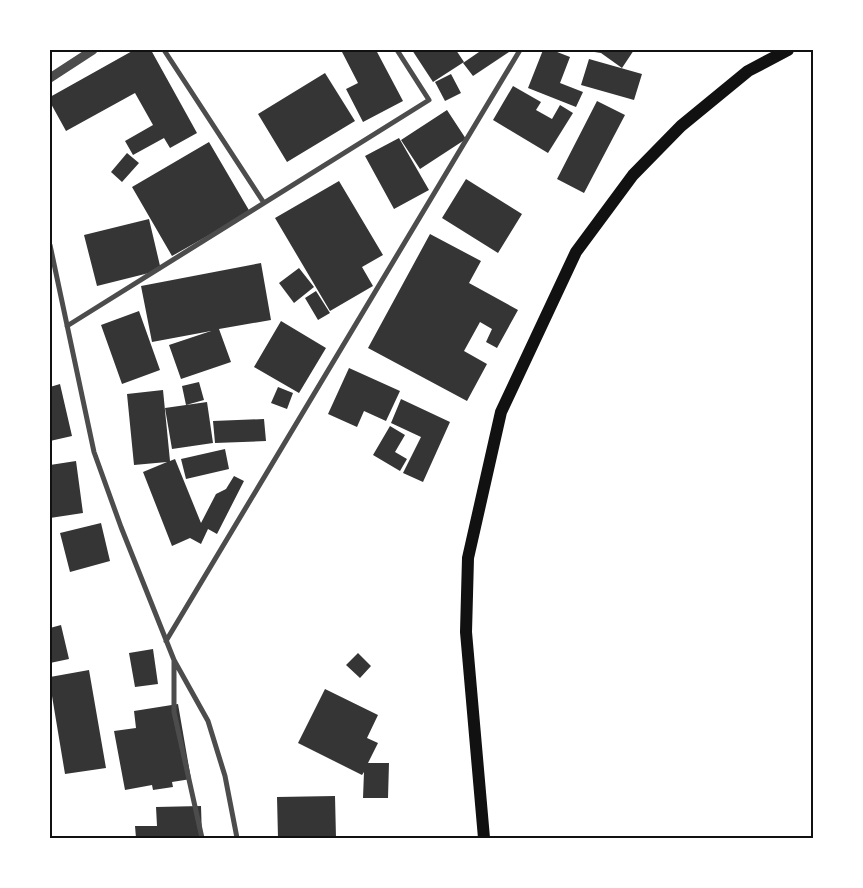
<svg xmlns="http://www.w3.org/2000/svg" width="863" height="888" font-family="Karla,sans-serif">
<rect width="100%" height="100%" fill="#fff"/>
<!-- building -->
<path fill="#353535" d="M 134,50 L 151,50 L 197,133 L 170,148 L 164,138 L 133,155 L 125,141 L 153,125 L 135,93 L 66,131 L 50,102 L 50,97 Z
M 341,50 L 376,50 L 403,101 L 363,122 L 346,89 L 358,83 Z
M 412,50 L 456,50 L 464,62 L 433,82 Z
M 478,50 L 508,50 L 509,52 L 473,76 L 463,63 L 479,52 Z
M 543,50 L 552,50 L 570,57 L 560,83 L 583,92 L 576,107 L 528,88 Z
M 588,50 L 634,50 L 622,68 L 601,53 L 588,51 Z
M 589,59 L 642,74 L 634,100 L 581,85 Z
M 325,73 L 355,121 L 287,162 L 258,114 Z
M 451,74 L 461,93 L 445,101 L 435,82 Z
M 513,86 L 541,102 L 536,110 L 552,119 L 560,105 L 573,113 L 548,153 L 493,120 Z
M 597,101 L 625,115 L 584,193 L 557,179 Z
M 447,110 L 466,139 L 420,169 L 401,140 Z
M 399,138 L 429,190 L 394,209 L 365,156 Z
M 209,142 L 250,212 L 172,256 L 132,187 Z
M 127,153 L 139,163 L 122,182 L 111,172 Z
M 466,179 L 522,214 L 498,253 L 442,218 Z
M 339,181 L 383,255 L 362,267 L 373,286 L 330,311 L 275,218 Z
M 149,219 L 161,270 L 97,286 L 84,235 Z
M 430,234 L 481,261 L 469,283 L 518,310 L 497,348 L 486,342 L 492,329 L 480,322 L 464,351 L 487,364 L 467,401 L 368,348 Z
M 261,263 L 271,320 L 219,329 L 231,362 L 181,379 L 169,345 L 211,331 L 152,342 L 141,286 Z
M 299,268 L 314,287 L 294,303 L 279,283 Z
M 316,291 L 330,313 L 318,320 L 305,298 Z
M 139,311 L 160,370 L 122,384 L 101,325 Z
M 281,321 L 326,348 L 299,393 L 254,367 Z
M 349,368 L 400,391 L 386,421 L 364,411 L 357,427 L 328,414 Z
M 199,382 L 204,400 L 186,405 L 182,386 Z
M 60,384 L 72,436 L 50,441 L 50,387 Z
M 278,387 L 293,393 L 287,409 L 271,403 Z
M 163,390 L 170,461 L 175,459 L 201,523 L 216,494 L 226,489 L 234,476 L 244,481 L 217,534 L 208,529 L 201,544 L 190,538 L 172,546 L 143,472 L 167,462 L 134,465 L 127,394 Z
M 401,399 L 450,422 L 423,482 L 403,473 L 421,437 L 391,423 Z
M 207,402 L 213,443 L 172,449 L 165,408 Z
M 264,419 L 266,441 L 215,443 L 213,421 Z
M 390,426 L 405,435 L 395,452 L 407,459 L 400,471 L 373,455 Z
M 225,449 L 229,469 L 186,479 L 181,459 Z
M 76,461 L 83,513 L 50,518 L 50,465 Z
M 101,523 L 110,561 L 70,572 L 60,533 Z
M 61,625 L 69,659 L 50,663 L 50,628 Z
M 153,649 L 158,684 L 135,687 L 129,653 Z
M 358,653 L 371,666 L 360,678 L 346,665 Z
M 89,670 L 106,768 L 65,774 L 50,684 L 50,677 Z
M 325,689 L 378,715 L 367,738 L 378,743 L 368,763 L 389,763 L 388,798 L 363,798 L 364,772 L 362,775 L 298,743 Z
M 178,704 L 191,779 L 172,782 L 173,787 L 153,790 L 152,785 L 125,790 L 114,731 L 136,728 L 134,711 Z
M 335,796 L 336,838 L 278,838 L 277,797 Z
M 201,806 L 202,838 L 136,838 L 135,826 L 157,826 L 156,807 Z"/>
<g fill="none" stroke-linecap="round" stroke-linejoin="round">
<!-- minor -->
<path stroke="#4c4c4c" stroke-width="5" d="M 164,50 L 264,203
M 50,245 L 94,452 L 121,527 L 174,660
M 67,326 L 429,100 L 397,50
M 166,641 L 520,50
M 202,838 L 174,712 L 174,660 L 208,721 L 225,776 L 237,838"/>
<!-- tertiary -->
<path stroke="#4c4c4c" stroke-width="9" d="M 50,78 L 93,50"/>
<!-- primary -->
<path stroke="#111" stroke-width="12" d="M 484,838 L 466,632 L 468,558 L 501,412 L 576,252 L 633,175 L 681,126 L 748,71 L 788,50"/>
</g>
<!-- border -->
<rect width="863" height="888" fill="none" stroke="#ffffff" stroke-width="102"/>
<rect x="51" y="51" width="761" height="786" fill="none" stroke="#111" stroke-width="2"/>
</svg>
